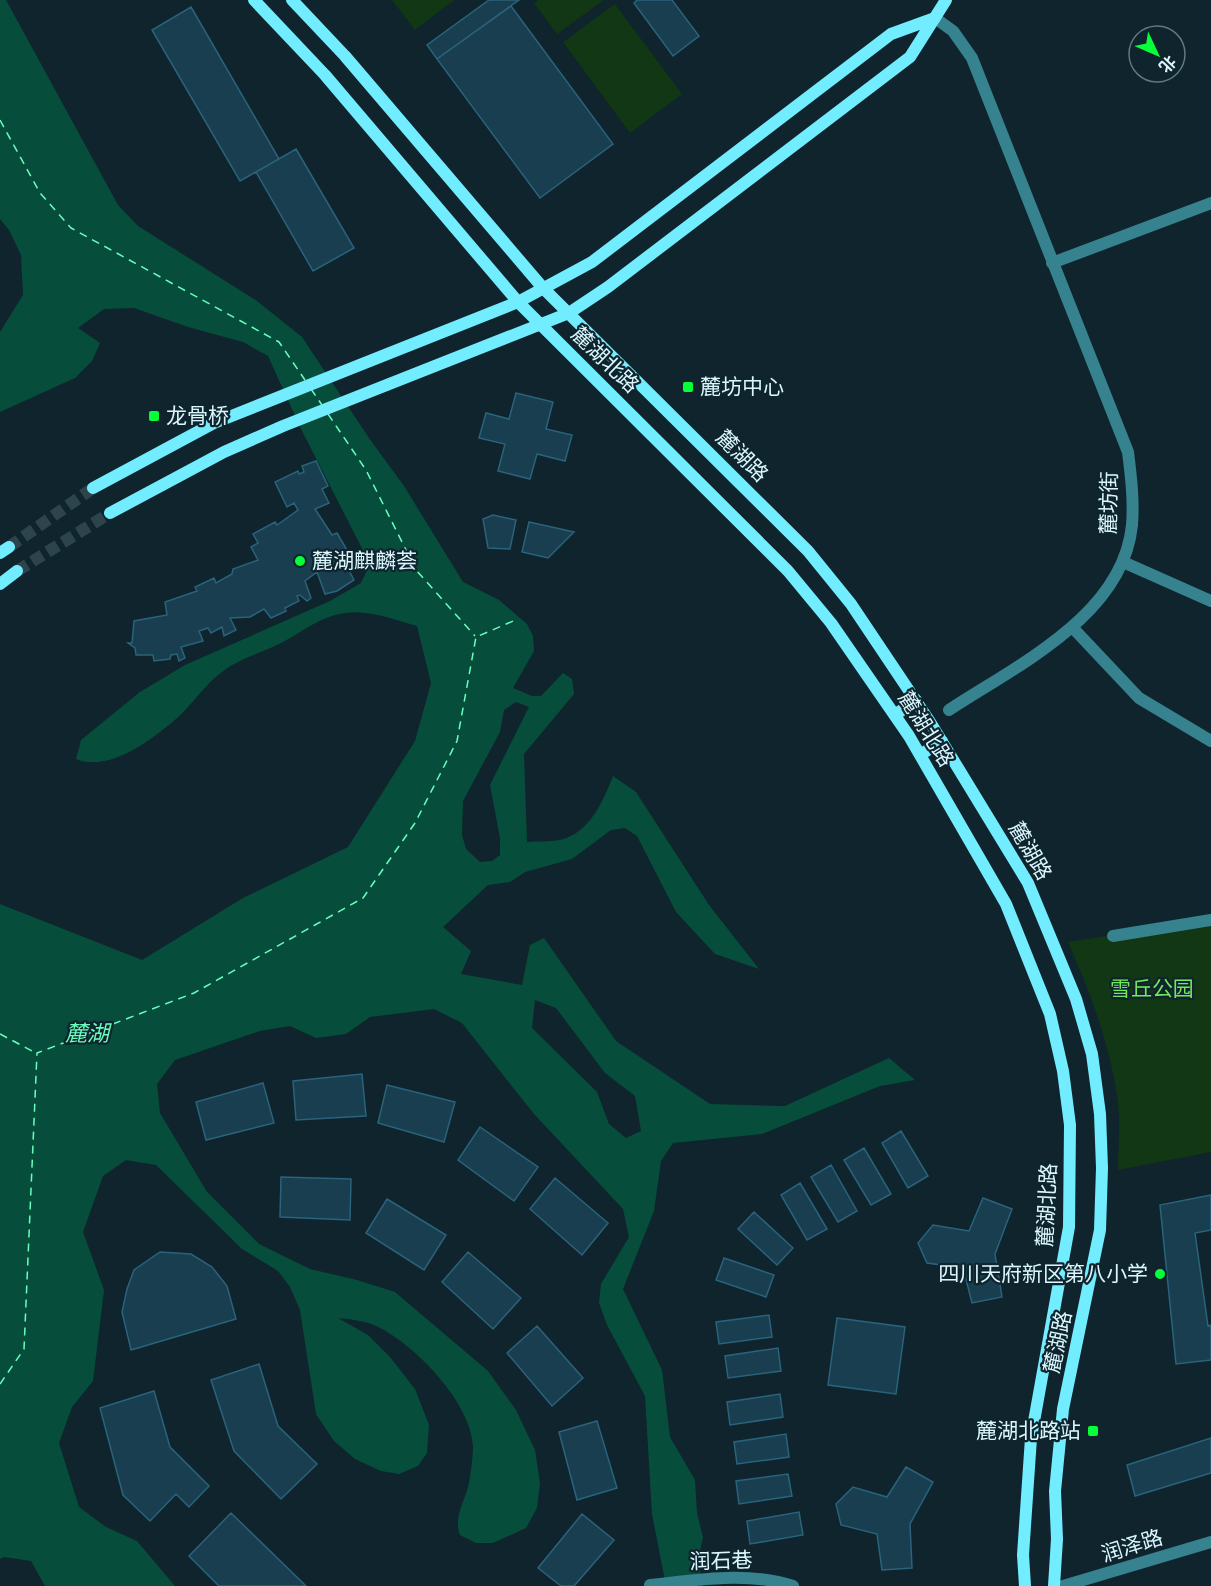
<svg xmlns="http://www.w3.org/2000/svg" width="1211" height="1586" font-family="'Titillium Web','Noto Sans SC',sans-serif">
<rect width="100%" height="100%" fill="#0f242c"/>
<!-- green -->
<path fill="#113714" d="M 392,0 L 454,0 L 415,30 Z
M 538,0 L 604,0 L 557,34 L 534,3 Z
M 615,4 L 682,94 L 630,133 L 563,42 Z
M 1211,920 L 1211,1152 L 1118,1170 C 1118,1146 1121,1119 1117,1096 C 1109,1042 1090,992 1068,942 Z"/>
<!-- water -->
<path fill="#064e3b" fill-rule="evenodd" d="M 0,0 L 6,0 L 118,205 L 138,226 L 257,301 L 302,337 L 369,438 L 404,486 L 463,582 L 499,600 L 527,624 L 533,636 L 534,651 L 513,688 L 532,696 L 541,696 L 563,673 L 572,679 L 574,694 L 524,754 L 527,842 C 537,841 550,842 560,840 C 590,833 603,801 613,776 L 636,792 L 709,905 L 759,969 L 715,954 L 676,912 L 637,836 L 625,828 L 611,830 L 572,859 L 525,872 L 510,882 L 488,885 L 443,927 L 471,951 L 461,974 L 522,985 L 530,945 L 544,938 L 616,1041 L 710,1104 L 785,1106 L 889,1058 L 915,1080 L 880,1086 L 762,1134 L 673,1143 L 661,1161 L 654,1211 L 623,1289 L 662,1370 L 670,1437 L 695,1480 L 697,1513 L 703,1537 L 698,1560 L 703,1586 L 666,1586 L 652,1514 L 645,1396 L 607,1325 L 599,1303 L 601,1284 L 629,1237 L 623,1209 L 534,1114 L 462,1023 L 434,1009 L 370,1017 L 346,1034 L 316,1038 L 290,1026 L 260,1031 L 175,1060 L 157,1084 L 160,1113 L 207,1192 L 259,1244 L 310,1269 L 357,1280 L 395,1292 L 488,1371 L 516,1410 L 535,1450 L 540,1483 L 537,1508 L 526,1528 L 493,1543 L 476,1543 L 460,1535 C 453,1516 465,1502 469,1483 C 471,1471 473,1457 473,1446 C 471,1402 413,1342 374,1325 C 364,1321 349,1319 338,1318 L 368,1335 L 390,1357 L 415,1389 L 429,1425 L 427,1453 L 418,1466 L 399,1474 L 381,1471 L 355,1459 L 334,1441 L 316,1414 L 300,1310 L 290,1287 L 278,1271 L 242,1249 L 156,1165 L 126,1160 L 103,1176 L 83,1232 L 104,1290 L 93,1381 L 72,1407 L 59,1443 L 79,1507 L 106,1527 L 137,1541 L 175,1586 L 45,1586 L 31,1561 L 4,1557 L 0,1559 L 0,904 L 142,960 L 243,898 L 348,847 L 415,741 L 431,683 L 417,626 C 396,620 368,609 345,613 C 322,616 303,631 283,642 C 263,653 241,657 222,672 C 205,684 193,704 177,718 C 153,739 109,773 76,759 L 81,740 L 140,692 L 185,665 L 330,601 L 361,583 L 370,564 L 302,431 L 268,356 L 243,342 L 188,327 L 134,308 L 104,309 L 78,328 L 100,343 L 92,361 L 75,378 L 0,412 L 0,332 L 23,295 L 21,255 L 9,230 L 0,219 ZM 516,702 L 529,707 L 490,785 L 500,838 L 500,855 L 492,861 L 480,862 L 466,849 L 462,835 L 463,801 L 500,732 L 504,710 ZM 535,1000 L 556,1008 L 605,1073 L 635,1096 L 641,1131 L 626,1138 L 609,1124 L 597,1092 L 532,1028 Z"/>
<g fill="none" stroke-linecap="round" stroke-linejoin="round">
<!-- ferry -->
<path stroke="#68ffbe" stroke-width="1.5" stroke-dasharray="8 6" stroke-linecap="butt" d="M 0,120 L 40,193 L 71,228 L 279,342 L 305,380
M 311,389 L 322,405
M 328,414 L 366,470 L 416,570 L 475,636
M 0,1034 L 36,1053
M 0,1384 L 24,1349 L 37,1053 L 194,993 L 363,898 L 415,823 L 457,741 L 476,637 L 518,619"/>
</g>
<!-- building -->
<path fill="#193e4f" stroke="#2a637c" stroke-width="1.5" d="M 489,0 L 519,0 L 437,59 L 427,45 Z
M 637,0 L 672,0 L 699,36 L 673,56 L 634,3 Z
M 511,6 L 613,144 L 540,198 L 437,59 Z
M 191,7 L 279,159 L 240,181 L 152,30 Z
M 296,149 L 354,248 L 313,271 L 256,172 Z
M 516,393 L 553,402 L 546,429 L 572,435 L 565,461 L 537,454 L 530,479 L 498,471 L 505,444 L 479,438 L 486,413 L 509,419 Z
M 316,461 L 328,486 L 322,489 L 329,503 L 315,509 L 332,535 L 337,533 L 351,557 L 345,563 L 354,580 L 337,591 L 325,594 L 317,572 L 305,581 L 311,598 L 307,601 L 300,595 L 297,596 L 299,601 L 285,608 L 286,611 L 271,618 L 264,609 L 250,617 L 230,618 L 236,630 L 224,636 L 222,627 L 211,633 L 208,628 L 199,631 L 203,641 L 181,647 L 185,658 L 179,661 L 177,654 L 171,655 L 170,659 L 154,661 L 153,655 L 136,655 L 135,648 L 128,643 L 132,643 L 134,621 L 167,615 L 165,602 L 197,591 L 195,587 L 214,578 L 216,583 L 232,574 L 233,569 L 258,560 L 251,547 L 258,543 L 253,534 L 275,522 L 277,525 L 298,510 L 294,503 L 287,507 L 275,482 L 298,471 L 299,474 L 304,472 L 302,466 Z
M 493,515 L 516,520 L 510,549 L 488,548 L 483,519 Z
M 529,522 L 574,532 L 548,558 L 522,552 Z
M 362,1074 L 366,1116 L 296,1120 L 293,1081 Z
M 263,1083 L 274,1123 L 206,1140 L 196,1102 Z
M 387,1085 L 455,1102 L 444,1142 L 378,1123 Z
M 480,1127 L 538,1167 L 514,1201 L 458,1160 Z
M 901,1131 L 928,1176 L 908,1188 L 882,1143 Z
M 864,1148 L 891,1194 L 871,1205 L 844,1160 Z
M 831,1165 L 857,1211 L 838,1222 L 811,1177 Z
M 281,1177 L 351,1179 L 350,1220 L 280,1217 Z
M 555,1178 L 608,1223 L 582,1255 L 530,1209 Z
M 800,1183 L 827,1229 L 807,1240 L 781,1195 Z
M 1211,1195 L 1211,1230 L 1195,1233 L 1208,1326 L 1211,1325 L 1211,1360 L 1176,1364 L 1160,1205 Z
M 983,1198 L 1012,1209 L 995,1254 L 1002,1297 L 972,1303 L 963,1268 L 927,1263 L 918,1243 L 933,1225 L 969,1231 Z
M 387,1199 L 446,1235 L 424,1270 L 366,1233 Z
M 754,1212 L 793,1248 L 777,1265 L 738,1229 Z
M 160,1252 L 191,1254 L 212,1267 L 227,1286 L 236,1319 L 131,1350 L 122,1312 L 127,1289 L 134,1270 Z
M 468,1252 L 521,1298 L 493,1329 L 442,1282 Z
M 724,1258 L 774,1275 L 766,1297 L 716,1280 Z
M 769,1315 L 772,1337 L 719,1344 L 716,1322 Z
M 837,1318 L 905,1327 L 896,1394 L 828,1385 Z
M 537,1326 L 583,1378 L 552,1406 L 507,1353 Z
M 778,1348 L 781,1371 L 728,1378 L 725,1356 Z
M 259,1364 L 278,1426 L 317,1464 L 281,1499 L 234,1451 L 211,1380 Z
M 154,1391 L 170,1447 L 209,1486 L 189,1507 L 176,1494 L 150,1521 L 123,1495 L 100,1408 Z
M 780,1394 L 783,1417 L 730,1425 L 727,1402 Z
M 597,1421 L 617,1488 L 577,1500 L 559,1432 Z
M 786,1434 L 789,1457 L 737,1464 L 734,1442 Z
M 1211,1438 L 1211,1473 L 1135,1496 L 1127,1465 Z
M 906,1467 L 933,1482 L 910,1524 L 912,1568 L 882,1570 L 877,1534 L 841,1525 L 836,1504 L 853,1487 L 887,1497 Z
M 788,1474 L 792,1496 L 739,1504 L 736,1481 Z
M 799,1512 L 803,1535 L 750,1544 L 747,1521 Z
M 231,1513 L 306,1586 L 219,1586 L 189,1556 Z
M 582,1514 L 614,1540 L 574,1586 L 561,1586 L 538,1568 Z"/>
<g fill="none" stroke-linecap="round" stroke-linejoin="round">
<!-- secondary-tunnel -->
<path stroke="#2d444c" stroke-width="12" stroke-dasharray="12 6" stroke-linecap="butt" d="M 9,547 L 93,488
M 17,571 L 110,513"/>
<!-- street -->
<path stroke="#36828f" stroke-width="12" d="M 935,18 L 953,31 L 972,58 L 1128,452 C 1131,476 1134,501 1132,525 C 1123,616 1017,665 949,710
M 1052,263 L 1211,203
M 1123,562 L 1211,601
M 1072,627 L 1139,698 L 1211,741
M 1113,936 L 1211,920
M 650,1585 C 697,1580 748,1571 793,1586
M 1063,1586 L 1211,1542"/>
<!-- secondary -->
<path stroke="#71edff" stroke-width="12" d="M 254,0 L 325,75 L 518,302 L 788,571 L 831,623 L 909,736 L 1006,904 L 1050,1014 L 1063,1071 L 1070,1125 L 1069,1227 L 1031,1438 L 1023,1555 L 1025,1586
M 292,0 L 345,56 L 543,288 L 808,551 L 851,604 L 930,722 L 1028,883 L 1076,999 L 1092,1054 L 1100,1114 L 1102,1168 L 1100,1230 L 1063,1409 L 1055,1491 L 1057,1539 L 1054,1586
M 93,488 L 214,423 L 518,302 L 592,262 L 891,34 L 935,18
M 110,513 L 224,452 L 283,426 L 569,313 L 608,287 L 910,57 L 946,0
M 0,553 L 9,547
M 0,584 L 17,571
M 895,715 L 916,700
M 920,755 L 942,741"/>
</g>
<!-- markers -->
<g fill="#06ff39" stroke="#0f242c" stroke-width="2">
<rect x="682" y="381" width="12" height="12" rx="3"/>
<rect x="148" y="410" width="12" height="12" rx="3"/>
<circle cx="300" cy="561" r="6"/>
<circle cx="1160" cy="1274" r="6"/>
<rect x="1087" y="1425" width="12" height="12" rx="3"/>
</g>
<g text-anchor="middle" stroke-width="4.5" stroke-linejoin="round" paint-order="stroke">
<!-- street labels -->
<g font-size="21" fill="#daf7ff" stroke="#0f242c">
<text transform="translate(605 360) rotate(44)" y="7">麓湖北路</text>
<text transform="translate(742 456) rotate(45)" y="7">麓湖路</text>
<text transform="translate(1109 503) rotate(-89)" y="7">麓坊街</text>
<text transform="translate(926 729) rotate(58)" y="7">麓湖北路</text>
<text transform="translate(1030 851) rotate(60)" y="7">麓湖路</text>
<text transform="translate(1047 1205) rotate(-87)" y="7">麓湖北路</text>
<text transform="translate(1058 1342) rotate(-78)" y="7">麓湖路</text>
<text transform="translate(1132 1546) rotate(-17)" y="7">润泽路</text>
<text transform="translate(721 1561) rotate(-2)" y="7">润石巷</text>
</g>
<!-- poi labels -->
<g font-size="21" fill="#daf7ff" stroke="#0f242c" text-anchor="start">
<text x="700" y="394">麓坊中心</text>
<text x="166" y="423">龙骨桥</text>
<text x="312" y="568">麓湖麒麟荟</text>
<text x="1148" y="1281" text-anchor="end">四川天府新区第八小学</text>
<text x="1081" y="1438" text-anchor="end">麓湖北路站</text>
</g>
<!-- park labels -->
<g font-size="21" fill="#70ea5b" stroke="#0f242c">
<text x="1152" y="996">雪丘公园</text>
</g>
<!-- water labels -->
<g font-size="22" font-style="italic" fill="#68ffbe" stroke="#0f242c">
<text x="87" y="1041">麓湖</text>
</g>
</g>
<!-- north arrow -->
<g transform="translate(1157 54) rotate(134)"><circle r="28" fill="#0f242c" stroke="#607880" stroke-width="1.5"/>
<path d="M0-4.5L10 22L0 15L-10 22Z" fill="#06ff39"/>
<text y="-9" font-size="16" font-weight="bold" text-anchor="middle" fill="#daf7ff">北</text>
</g>
</svg>
